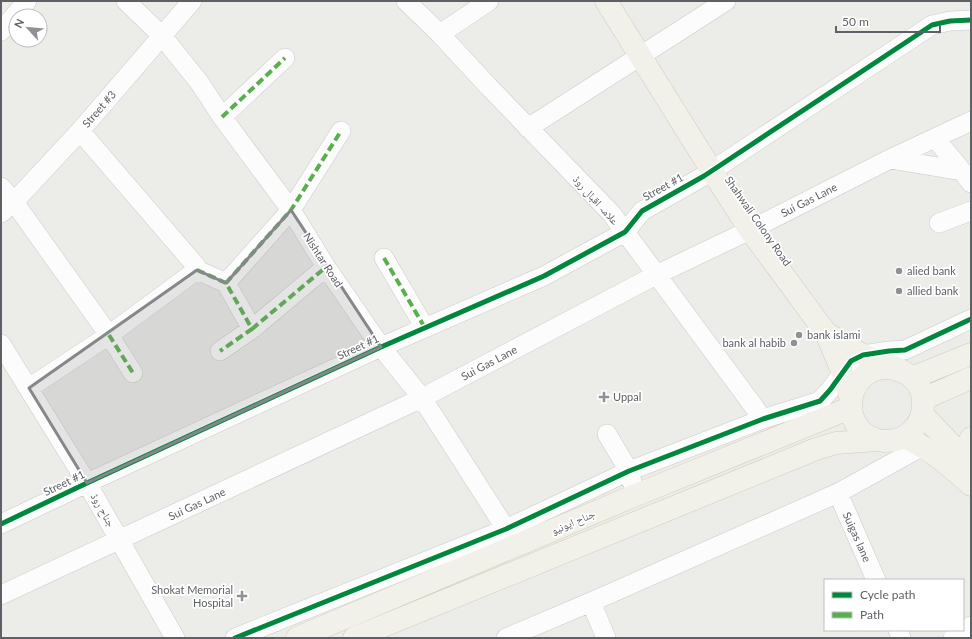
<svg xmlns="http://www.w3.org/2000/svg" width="972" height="639" font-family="Lato,'Noto Naskh Arabic',sans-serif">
<rect width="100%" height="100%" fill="#ecece8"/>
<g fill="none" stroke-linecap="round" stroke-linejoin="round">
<!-- minor casing -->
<g stroke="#c9cac9" stroke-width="20">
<path id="minor" d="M 126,1 L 162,36 L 199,82 L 222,117 L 291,210 L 326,267 L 381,347 L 422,398 L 506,529
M 406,1 L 440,34 L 489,87 L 611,213 L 763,419
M 1,31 L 27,1
M 440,34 L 489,1
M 222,117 L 285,58
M 528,128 L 726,1
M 80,131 L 196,266 L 197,270 L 226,283 L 252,329 L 220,351
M 935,138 L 962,171 L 971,183
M 890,159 L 962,171
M 1,187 L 14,202 L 109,335 L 133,373
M 1,213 L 14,202 L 80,131 L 192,1
M 939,223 L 971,211
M 384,258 L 425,328
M 226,283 L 291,210 L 341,131
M 252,329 L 326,267
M 1,344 L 87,483 L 175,638
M 29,388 L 109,335 L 197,270
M 607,434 L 629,471 L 632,482
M 838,493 L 876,580
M 1,524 L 87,483 L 381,347 L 544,276 L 625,232 L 642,211 L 704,176 L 932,25 L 950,21 L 971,20
M 1,595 L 422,398 L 656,275 L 750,230 L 890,159 L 971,121
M 591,602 L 606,638
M 898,630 L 901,638
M 235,638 L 506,529 L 629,471 L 763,419 L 820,401 L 830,390 L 851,361 L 863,355 L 889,351 L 905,350 L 971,319
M 506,638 L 591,602 L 838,493 L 923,446
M 953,638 L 971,626"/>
</g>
<!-- major casing -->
<g stroke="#d2ccb8" stroke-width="23">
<path id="major" d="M 606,1 L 712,171 L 750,230 L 826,333 L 842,371 L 851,399
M 826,333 C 838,340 850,348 863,355 C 882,365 909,367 920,388 C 925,399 924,416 916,426 C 909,436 898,441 885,441 C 838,438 841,369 887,368 C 893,368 900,371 905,373
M 912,378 L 971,354
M 923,399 L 971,378
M 922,414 L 971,465
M 905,437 C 930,449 950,466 971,485
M 962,457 L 971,438
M 297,638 L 636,495 L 850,408
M 354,638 L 816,449 L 836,443 L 878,440"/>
</g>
<!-- minor -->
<use href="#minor" stroke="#fcfcfc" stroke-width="19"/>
<!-- major -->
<use href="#major" stroke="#f2f1e9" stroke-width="22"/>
<!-- quiet -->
<path stroke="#58b04a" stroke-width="4" stroke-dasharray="8 4" stroke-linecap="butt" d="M 222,117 L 285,58
M 384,258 L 425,328
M 197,270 L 226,283 L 252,329 L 220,351
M 226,283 L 291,210 L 341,131
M 252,329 L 326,267
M 109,335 L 133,373"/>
<!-- cycleway casing -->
<g stroke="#fff" stroke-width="8">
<path id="cycleway" d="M 1,524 L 87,483 L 381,347 L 544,276 L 625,232 L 642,211 L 704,176 L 932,25 L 950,21 L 971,20
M 235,638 L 506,529 L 629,471 L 763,419 L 820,401 L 830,390 L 851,361 L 863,355 L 889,351 L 905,350 L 971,319"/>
</g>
<!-- cycleway -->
<use href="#cycleway" stroke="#00873e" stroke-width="5"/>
</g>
<!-- marked area -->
<path fill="#85878a" fill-opacity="0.2" stroke="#85878a" stroke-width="3" stroke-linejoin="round" d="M 291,210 L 381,347 L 87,483 L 29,388 L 197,270 L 226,283 Z"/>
<!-- markers -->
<g fill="#8f9193" stroke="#fff" stroke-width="1.5">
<circle cx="899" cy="271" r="4"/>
<circle cx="899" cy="291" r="4"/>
<circle cx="799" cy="335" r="4"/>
<circle cx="794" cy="343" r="4"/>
<path d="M602 391h4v4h4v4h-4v4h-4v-4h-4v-4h4z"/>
<path d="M240 590h4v4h4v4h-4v4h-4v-4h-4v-4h4z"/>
</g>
<g text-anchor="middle" stroke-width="3.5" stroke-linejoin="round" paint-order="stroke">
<!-- street labels -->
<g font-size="11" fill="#5d6065" stroke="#fff">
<text transform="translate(99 109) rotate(-49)" y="4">Street #3</text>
<text transform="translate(663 187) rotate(-29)" y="4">Street #1</text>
<text transform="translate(596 200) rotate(48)" y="4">علامہ اقبال روڈ</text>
<text transform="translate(809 200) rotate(-27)" y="4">Sui Gas Lane</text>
<text transform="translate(758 221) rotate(55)" y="4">Shahwali Colony Road</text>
<text transform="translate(323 260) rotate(57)" y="4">Nishtar Road</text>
<text transform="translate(358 347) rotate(-25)" y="4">Street #1</text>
<text transform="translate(489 363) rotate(-28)" y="4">Sui Gas Lane</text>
<text transform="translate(64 483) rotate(-26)" y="4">Street #1</text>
<text transform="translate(197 504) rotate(-25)" y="4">Sui Gas Lane</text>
<text transform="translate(103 510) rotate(60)" y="4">جناح روڈ</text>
<text transform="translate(573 522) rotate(-23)" y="4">جناح ایونیو</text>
<text transform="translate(857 537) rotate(66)" y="4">Suigas lane</text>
</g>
<!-- poi labels -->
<g font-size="11" fill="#5d6065" stroke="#fff" text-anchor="start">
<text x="907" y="275">alied bank</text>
<text x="907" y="295">allied bank</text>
<text x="807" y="339">bank islami</text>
<text x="786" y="347" text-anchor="end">bank al habib</text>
<text x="613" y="401">Uppal</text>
<text x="233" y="594" text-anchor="end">Shokat Memorial<tspan x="233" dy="13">Hospital</tspan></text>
</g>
</g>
<!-- border -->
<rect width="972" height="639" fill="none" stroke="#5d6065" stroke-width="4"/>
<!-- legend -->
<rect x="824" y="579" width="140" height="52" fill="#ffffff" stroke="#bebfc1"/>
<rect x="832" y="592" width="20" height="6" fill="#00873e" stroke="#bebfc1"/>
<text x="860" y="599" font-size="12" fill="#5d6065">Cycle path</text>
<rect x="832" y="612" width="20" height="6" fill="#58b04a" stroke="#bebfc1"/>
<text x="860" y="619" font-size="12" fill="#5d6065">Path</text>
<!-- north arrow -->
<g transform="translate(28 28) rotate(297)"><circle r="19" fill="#ffffff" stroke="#bebfc1"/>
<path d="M0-3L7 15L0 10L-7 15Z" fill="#8f9193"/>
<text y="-6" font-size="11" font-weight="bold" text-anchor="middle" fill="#5d6065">N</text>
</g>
<!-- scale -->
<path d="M836 26v6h104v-6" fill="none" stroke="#5d6065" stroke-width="2"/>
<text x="842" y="26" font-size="12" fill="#5d6065" stroke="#ffffff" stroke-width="3" paint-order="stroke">50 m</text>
</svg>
